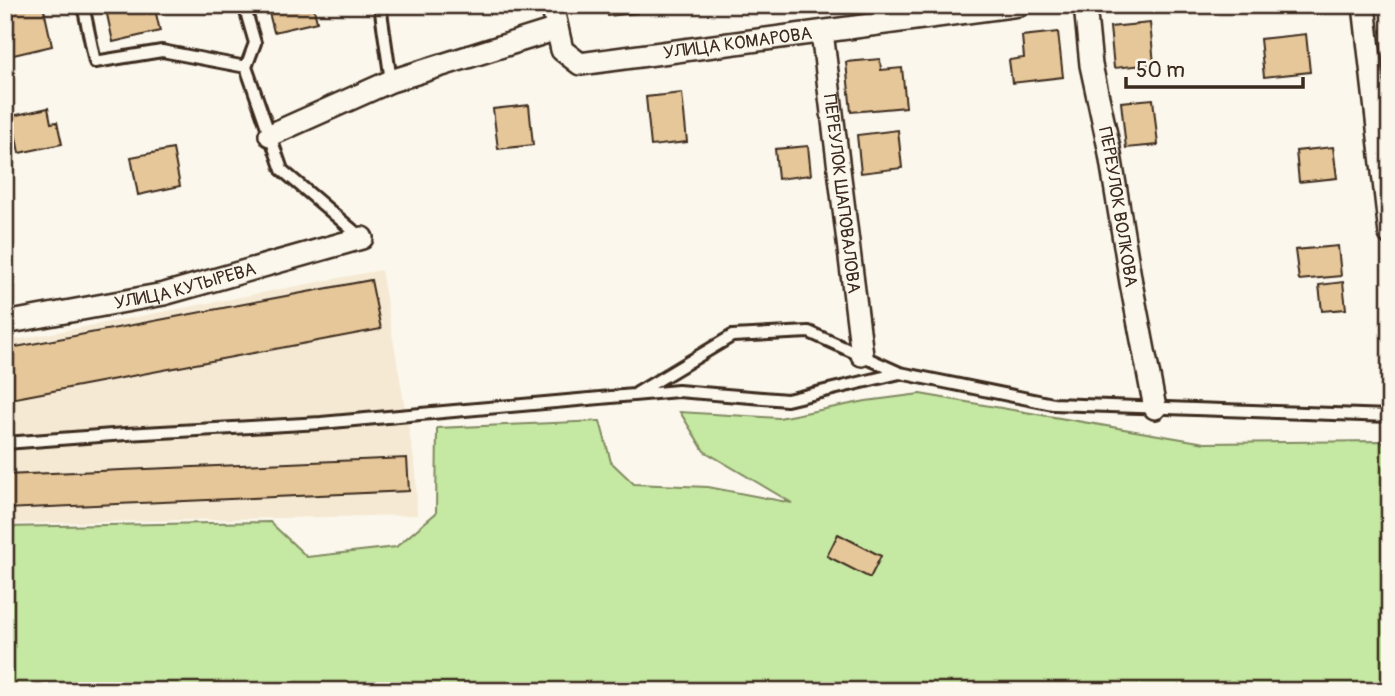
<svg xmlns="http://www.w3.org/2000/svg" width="1395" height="696" font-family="Pangolin,sans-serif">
<rect width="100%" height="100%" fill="#fbf7ec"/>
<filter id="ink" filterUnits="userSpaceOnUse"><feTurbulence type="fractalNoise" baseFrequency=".0143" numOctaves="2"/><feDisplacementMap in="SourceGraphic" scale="14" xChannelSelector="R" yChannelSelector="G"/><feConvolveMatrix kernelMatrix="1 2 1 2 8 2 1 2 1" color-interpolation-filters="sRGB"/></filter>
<g filter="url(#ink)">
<!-- built -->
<path fill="#f5e9d3" d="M 381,270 L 416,471 L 417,515 L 5,524 L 5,342 Z"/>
<!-- green -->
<path fill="#c5e8a2" stroke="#808960" stroke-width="2" d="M 920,394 L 1205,443 L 1381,441 L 1390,451 L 1390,691 L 5,691 L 5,527 L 270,522 L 307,557 L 396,547 L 436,513 L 437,428 L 600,421 L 611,462 L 634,484 L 708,487 L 792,503 L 704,451 L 680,412 L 779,418 L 866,401 Z"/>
<!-- building -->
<path fill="#e6c799" stroke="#3b2a1e" stroke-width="2" d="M 12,5 L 43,5 L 52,46 L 5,57 L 5,7 Z
M 105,5 L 154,5 L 160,31 L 113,42 Z
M 267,5 L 313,5 L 317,22 L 274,32 Z
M 607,5 L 636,5 L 637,13 L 608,16 Z
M 661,5 L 696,5 L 696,8 L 661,12 Z
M 1150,23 L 1154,64 L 1114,68 L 1110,27 Z
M 1058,32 L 1063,77 L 1012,83 L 1009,60 L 1024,58 L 1022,36 Z
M 1306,34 L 1310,72 L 1264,77 L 1260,39 Z
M 880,59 L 881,70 L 902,68 L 906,107 L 851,112 L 846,62 Z
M 682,93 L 687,142 L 651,146 L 646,97 Z
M 1153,99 L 1158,145 L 1126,148 L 1121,102 Z
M 529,105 L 533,145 L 498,149 L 493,109 Z
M 48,108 L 51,123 L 57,122 L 62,144 L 19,153 L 12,116 Z
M 898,130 L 902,168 L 861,173 L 857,135 Z
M 808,146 L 811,175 L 778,179 L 775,149 Z
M 1333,147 L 1337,178 L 1299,182 L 1296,151 Z
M 173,149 L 180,186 L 138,195 L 131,157 Z
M 1338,246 L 1341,276 L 1299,280 L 1295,250 Z
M 371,280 L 381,329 L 5,400 L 5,349 Z
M 1343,282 L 1346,309 L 1322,311 L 1319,285 Z
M 407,458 L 409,491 L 5,509 L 5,475 Z
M 838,534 L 881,556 L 870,578 L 827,556 Z"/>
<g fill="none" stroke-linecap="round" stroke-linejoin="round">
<!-- service casing -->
<g stroke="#3b2a1e" stroke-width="16">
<path id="service" d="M 83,5 L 95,62 L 162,51 L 246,67 L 282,170 L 362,238
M 244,5 L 255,43 L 246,67
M 380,5 L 391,81
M 637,393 L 732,336 L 809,332 L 900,373
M 5,443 L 126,434 L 321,423 L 678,391 L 787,400 L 900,373 L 1053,404 L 1390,416"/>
</g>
<!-- minor casing -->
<g stroke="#3b2a1e" stroke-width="26">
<g id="minor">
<path id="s1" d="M 552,5 L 562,50 L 580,64 L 1019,5"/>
<path id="s2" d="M 1085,5 L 1091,65 L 1109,148 L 1131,283 L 1155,408"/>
<path d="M 1364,5 L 1390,234"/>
<path id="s3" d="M 822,32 L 862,355"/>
<path d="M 270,135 L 391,81 L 557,29"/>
<path id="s4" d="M 5,323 L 164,294 L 362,238"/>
</g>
</g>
<!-- service -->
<use href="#service" stroke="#fbf7ec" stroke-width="10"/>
<!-- minor -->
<use href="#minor" stroke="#fbf7ec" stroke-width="21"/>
</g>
</g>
<g text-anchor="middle" stroke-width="7" stroke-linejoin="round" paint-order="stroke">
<!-- street labels -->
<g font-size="18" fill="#3b2a1e" stroke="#fbf7ec">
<text dy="6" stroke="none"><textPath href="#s1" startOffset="228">УЛИЦА КОМАРОВА</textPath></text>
<text dy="6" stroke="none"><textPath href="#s3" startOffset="163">ПЕРЕУЛОК ШАПОВАЛОВА</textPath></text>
<text dy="6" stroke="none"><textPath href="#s2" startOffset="205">ПЕРЕУЛОК ВОЛКОВА</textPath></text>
<text dy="6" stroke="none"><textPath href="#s4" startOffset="184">УЛИЦА КУТЫРЕВА</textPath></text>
</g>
</g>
<!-- margin -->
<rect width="1395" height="696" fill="none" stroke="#fbf7ec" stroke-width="28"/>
<rect x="14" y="14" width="1367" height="668" fill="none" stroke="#3b2a1e" stroke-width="2.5" filter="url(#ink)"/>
<!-- scale -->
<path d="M1126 77v10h177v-10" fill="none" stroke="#3b2a1e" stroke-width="3.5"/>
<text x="1136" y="77" font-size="21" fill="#3b2a1e" stroke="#fbf7ec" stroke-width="5" paint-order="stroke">50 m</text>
</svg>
